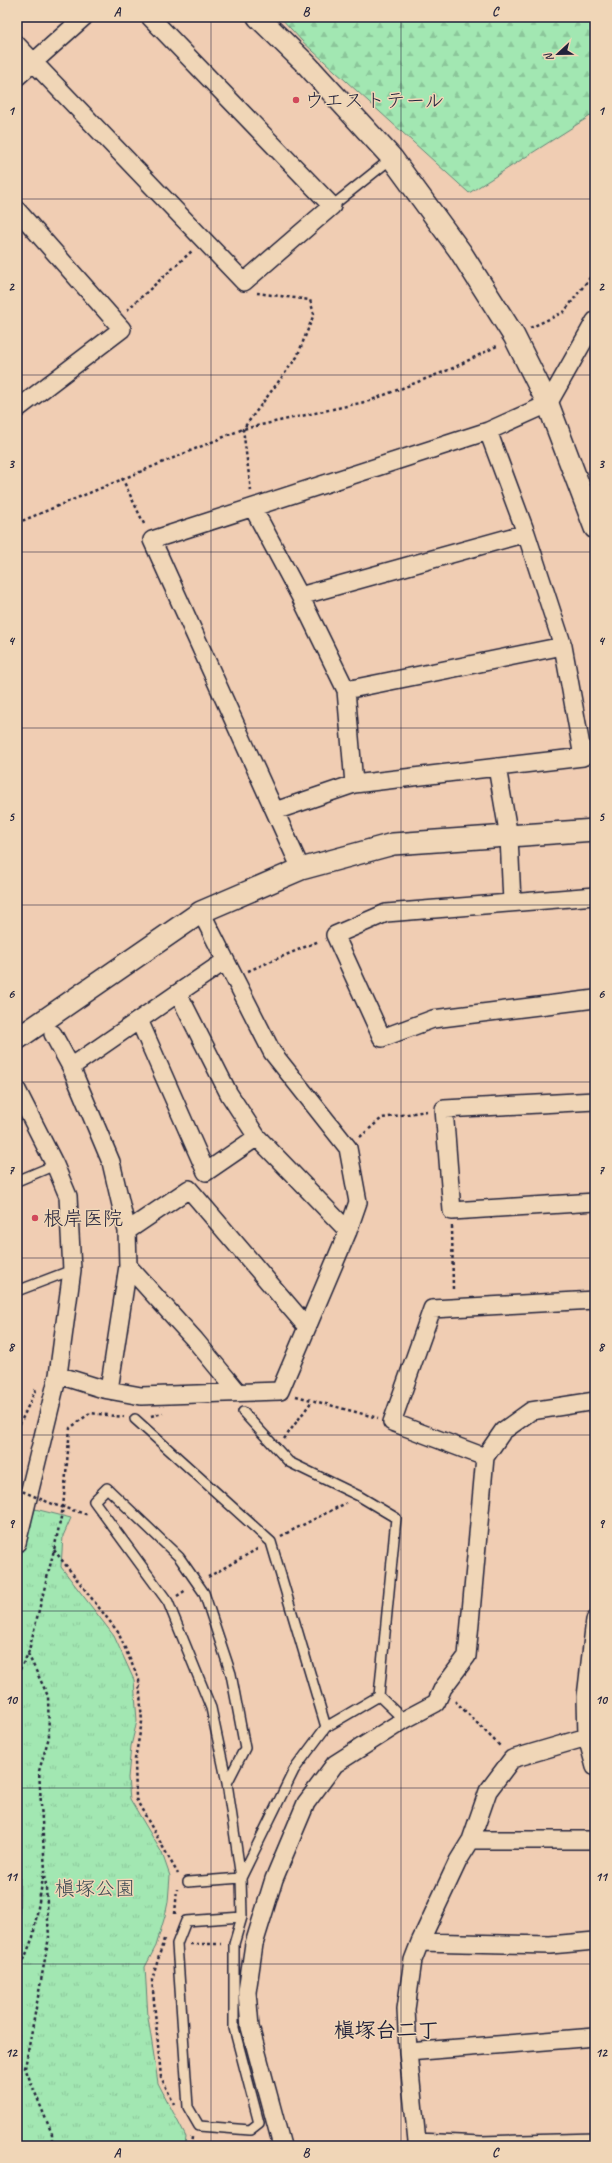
<svg xmlns="http://www.w3.org/2000/svg" width="612" height="2163" font-family="Caveat,'Klee One',sans-serif">
<defs>
<pattern id="grass-tufts" width="24" height="20" patternUnits="userSpaceOnUse"><rect width="24" height="20" fill="#a2e7b2"/><path d="M3 7l-1-3M5 7V3M7 7l1-3M15 17l-1-3M17 17v-4M19 17l1-3" fill="none" stroke="#8bc69a"/></pattern>
<pattern id="forest-firs" width="22" height="20" patternUnits="userSpaceOnUse"><rect width="22" height="20" fill="#a2e7b2"/><path d="M5 1l3.5 6h-7zM16 11l3.5 6h-7z" fill="#8bc69a"/></pattern>
</defs>
<rect width="100%" height="100%" fill="#f0cdb3"/>
<filter id="ink" filterUnits="userSpaceOnUse"><feTurbulence type="fractalNoise" baseFrequency=".025" numOctaves="2"/><feDisplacementMap in="SourceGraphic" scale="8" xChannelSelector="R" yChannelSelector="G"/><feConvolveMatrix kernelMatrix="1 2 1 2 8 2 1 2 1" color-interpolation-filters="sRGB"/></filter>
<g filter="url(#ink)">
<!-- grass -->
<path fill="url(#grass-tufts)" stroke="#628476" d="M 35,1509 L 71,1518 L 63,1536 L 61,1567 L 114,1636 L 134,1680 L 137,1721 L 131,1746 L 128,1778 L 130,1799 L 162,1853 L 170,1876 L 168,1902 L 165,1916 L 156,1946 L 145,1967 L 148,2017 L 158,2083 L 186,2137 L 185,2146 L 17,2146 L 20,1863 L 19,1809 L 17,1798 L 17,1568 Z"/>
<!-- forest -->
<path fill="url(#forest-firs)" stroke="#628476" d="M 280,17 L 595,17 L 595,113 L 469,193 L 302,41 Z"/>
<g fill="none" stroke-linecap="round" stroke-linejoin="round">
<!-- service casing -->
<g stroke="#22223b" stroke-width="12">
<path id="service" d="M 332,206 L 392,158
M 17,1181 L 55,1165
M 17,1291 L 72,1270
M 243,1412 L 289,1462 L 359,1496 L 396,1518 L 379,1696 L 404,1720
M 135,1419 L 271,1542 L 326,1727 L 379,1696
M 227,1783 L 211,1708 L 168,1602 L 94,1501 L 107,1488 L 179,1557 L 204,1593 L 231,1674 L 245,1748 L 227,1783 L 241,1878 L 294,1770 L 326,1727
M 188,1882 L 241,1878 L 242,1917 L 234,1944 L 234,2028 L 259,2123 L 250,2130 L 199,2126 L 188,2107 L 177,1944 L 186,1921 L 242,1917"/>
</g>
<!-- minor casing -->
<g stroke="#22223b" stroke-width="20">
<path id="minor" d="M 17,45 L 244,282 L 332,206 L 150,17
M 17,77 L 84,17
M 17,210 L 122,329 L 17,409
M 253,508 L 300,596 L 346,690 L 354,784
M 300,596 L 526,533
M 346,690 L 563,646
M 497,767 L 509,837 L 512,902
M 275,811 L 354,784 L 583,757 L 563,646 L 526,533 L 488,431 L 548,404 L 595,321
M 301,869 L 152,540 L 488,431
M 595,896 L 386,913 L 335,935 L 382,1038 L 433,1019 L 595,999
M 139,1020 L 178,993
M 53,1034 L 71,1067 L 111,1162 L 127,1231 L 128,1266 L 109,1390
M 71,1067 L 139,1020 L 206,1172 L 257,1137 L 229,1094 L 178,993 L 225,961
M 17,1090 L 55,1165 L 68,1196 L 72,1270 L 58,1375 L 17,1543
M 595,1101 L 444,1109 L 452,1211 L 595,1202
M 257,1137 L 348,1231
M 127,1231 L 189,1189 L 307,1327
M 128,1266 L 195,1340 L 237,1391
M 58,1375 L 103,1389 L 141,1396 L 280,1391 L 348,1231 L 358,1202 L 348,1148 L 272,1052 L 201,912
M 485,1457 L 392,1422 L 432,1309 L 595,1300
M 595,1620 L 586,1697 L 587,1737 L 595,1767
M 587,1737 L 512,1759 L 488,1791 L 471,1840 L 458,1861 L 420,1942 L 413,1960 L 406,2009 L 408,2052 L 417,2142 L 481,2145 L 595,2142
M 471,1840 L 595,1840
M 420,1942 L 550,1945 L 595,1941
M 408,2052 L 595,2037
M 282,2146 L 250,2027 L 247,1992 L 254,1944 L 274,1879 L 306,1803 L 335,1764 L 404,1720 L 436,1703 L 443,1688 L 467,1656 L 485,1457 L 503,1431 L 531,1411 L 595,1401"/>
</g>
<!-- tertiary casing -->
<g stroke="#22223b" stroke-width="24">
<path id="tertiary" d="M 258,17 L 307,65 L 392,158 L 460,251 L 514,336 L 548,404 L 595,528
M 17,1039 L 201,912 L 301,869 L 393,844 L 595,830"/>
</g>
<!-- path -->
<path stroke="#22223b" stroke-width="2.5" stroke-dasharray="3 3" stroke-linecap="butt" d="M 127,310 L 193,250
M 530,328 L 564,312 L 595,271
M 122,478 L 145,526
M 251,491 L 243,429 L 297,357 L 314,314 L 310,300 L 257,293
M 17,523 L 243,429 L 369,401 L 451,369 L 499,345
M 248,971 L 319,941
M 360,1137 L 382,1118 L 427,1111
M 452,1226 L 453,1291
M 296,1396 L 378,1418
M 151,1416 L 163,1413
M 17,1430 L 36,1389
M 284,1439 L 312,1401
M 55,1505 L 89,1515
M 281,1536 L 346,1503
M 54,1550 L 118,1632 L 139,1680 L 142,1722 L 135,1759 L 136,1799 L 178,1874
M 208,1577 L 259,1548
M 177,1596 L 186,1590
M 28,1654 L 48,1696 L 49,1737 L 39,1771 L 49,1937 L 25,2068 L 52,2134 L 52,2146
M 17,1675 L 28,1654 L 54,1550 L 63,1508 L 70,1428 L 90,1413 L 124,1417
M 455,1701 L 501,1747
M 175,1914 L 177,1889
M 164,1939 L 152,1980 L 161,2077 L 174,2104
M 190,1944 L 221,1944
M 17,1977 L 33,1937 L 44,1872
M 191,2146 L 192,2137"/>
<!-- service -->
<use href="#service" stroke="#f0d6b7" stroke-width="9"/>
<!-- minor -->
<use href="#minor" stroke="#f0d6b7" stroke-width="17"/>
<!-- tertiary -->
<use href="#tertiary" stroke="#f0d6b7" stroke-width="21"/>
<!-- path-bridge -->
<path stroke="#22223b" stroke-width="2.5" stroke-dasharray="3 3" stroke-linecap="butt" d="M 17,1489 L 55,1505"/>
</g>
</g>
<!-- grid -->
<path fill="none" stroke="#22223b" stroke-width="1" stroke-opacity="0.55" d="M 211,17 L 211,2146M 401,17 L 401,2146M 17,199 L 595,199M 17,375 L 595,375M 17,552 L 595,552M 17,728 L 595,728M 17,905 L 595,905M 17,1082 L 595,1082M 17,1258 L 595,1258M 17,1435 L 595,1435M 17,1611 L 595,1611M 17,1788 L 595,1788M 17,1964 L 595,1964"/>
<!-- markers -->
<g fill="#d1495b" stroke="#f0d6b7" stroke-width="1.5">
<circle cx="296" cy="100" r="4"/>
<circle cx="35" cy="1218" r="4"/>
</g>
<g text-anchor="middle" stroke-width="3" stroke-linejoin="round" paint-order="stroke">
<!-- poi labels -->
<g font-size="20" fill="#22223b" stroke="#f0d6b7" text-anchor="start">
<text x="304" y="107">ウエストテール</text>
<text x="43" y="1225">根岸医院</text>
</g>
<!-- park labels -->
<g font-size="20" fill="#3c4953" stroke="#f0d6b7">
<text x="95" y="1895">槇塚公園</text>
</g>
<!-- neighbourhood labels -->
<g font-size="21" font-weight="bold" fill="#22223b" stroke="#f0d6b7">
<text x="386" y="2037">槇塚台二丁</text>
</g>
</g>
<!-- margin -->
<rect width="612" height="2163" fill="none" stroke="#f0d6b7" stroke-width="44"/>
<!-- north arrow -->
<g transform="translate(558 54) rotate(248)" stroke="#f0d6b7" stroke-width="3" paint-order="stroke">
<path d="M0-3L7 15L0 10L-7 15Z" fill="#22223b"/>
<text y="-6" font-size="11" font-weight="bold" text-anchor="middle" fill="#22223b">N</text>
</g>
<rect x="22" y="22" width="568" height="2119" fill="none" stroke="#22223b" stroke-width="1.5"/>
<g font-size="13" text-anchor="middle" font-weight="bold" fill="#22223b">
<text x="117" y="16">A</text>
<text x="306" y="16">B</text>
<text x="495" y="16">C</text>
<text x="11" y="115">1</text>
<text x="601" y="115">1</text>
<text x="11" y="291">2</text>
<text x="601" y="291">2</text>
<text x="11" y="468">3</text>
<text x="601" y="468">3</text>
<text x="11" y="645">4</text>
<text x="601" y="645">4</text>
<text x="11" y="821">5</text>
<text x="601" y="821">5</text>
<text x="11" y="998">6</text>
<text x="601" y="998">6</text>
<text x="11" y="1174">7</text>
<text x="601" y="1174">7</text>
<text x="11" y="1351">8</text>
<text x="601" y="1351">8</text>
<text x="11" y="1528">9</text>
<text x="601" y="1528">9</text>
<text x="11" y="1704">10</text>
<text x="601" y="1704">10</text>
<text x="11" y="1881">11</text>
<text x="601" y="1881">11</text>
<text x="11" y="2057">12</text>
<text x="601" y="2057">12</text>
<text x="117" y="2157">A</text>
<text x="306" y="2157">B</text>
<text x="495" y="2157">C</text>
</g>
</svg>
